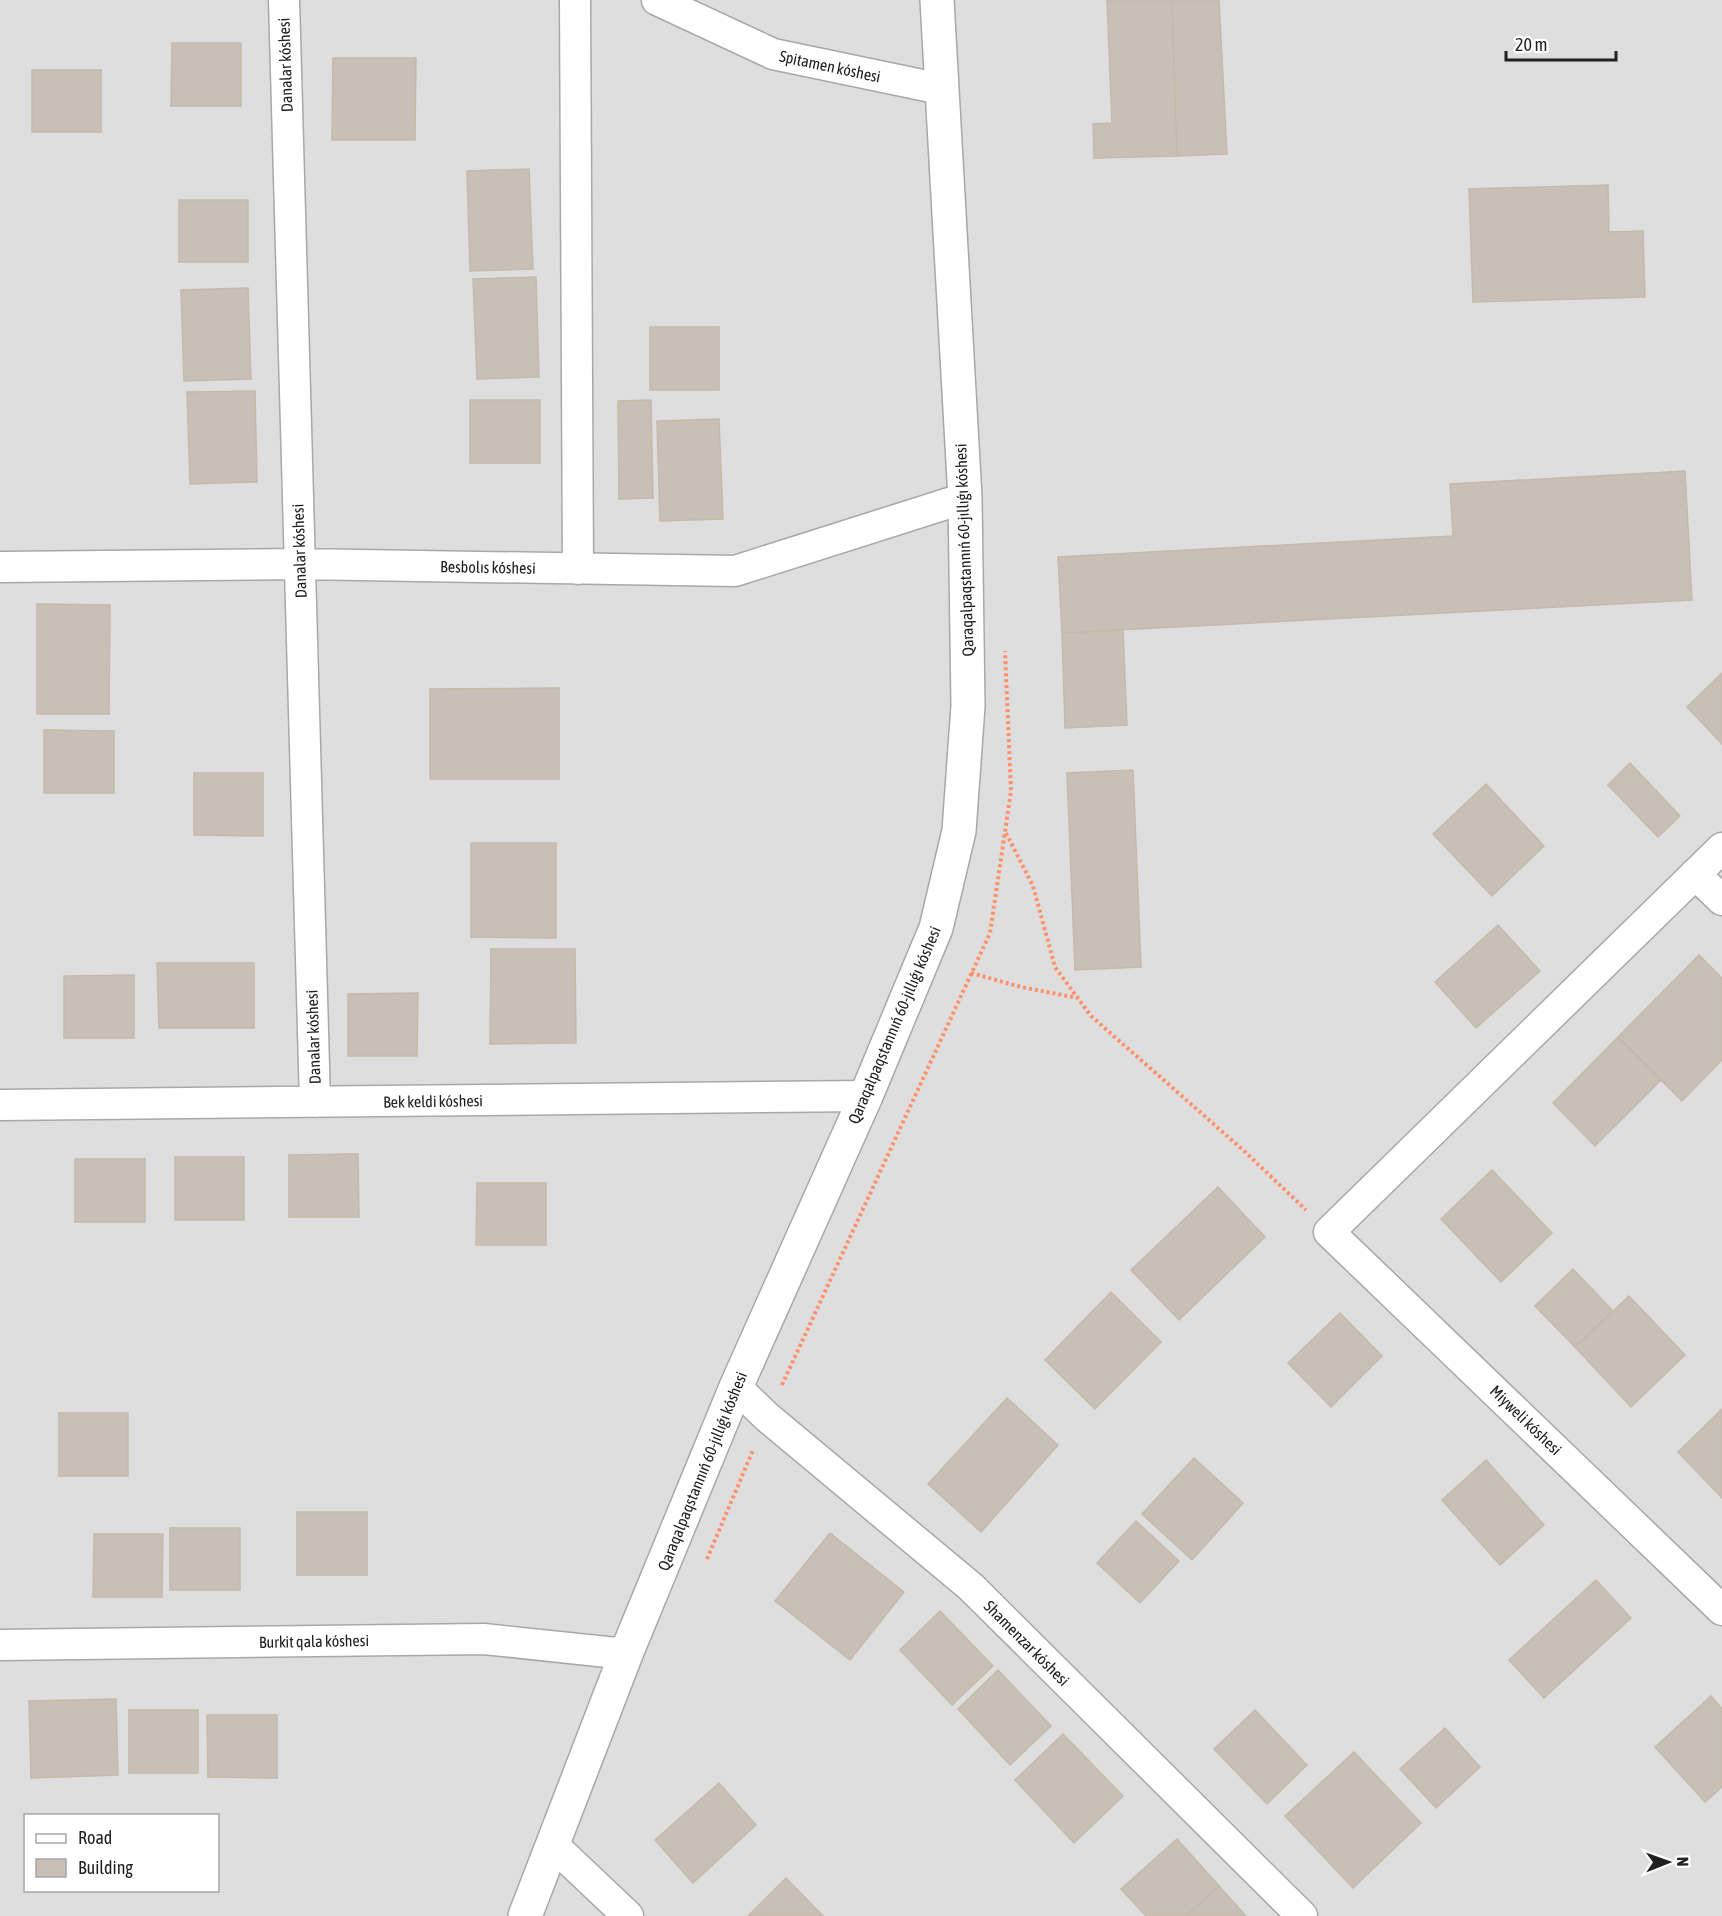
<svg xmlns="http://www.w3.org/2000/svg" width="1722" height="1916" font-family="'Asap Condensed',sans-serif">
<rect width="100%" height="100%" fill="#f2f0e8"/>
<!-- residential -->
<path fill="#dfdede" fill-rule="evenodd" d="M 0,0 L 1722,0 L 1722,1916 L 0,1916 ZM 26,1816 L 218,1816 L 218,1890 L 26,1890 Z"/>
<!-- building -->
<path fill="#c8c0b6" stroke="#c5b9a9" stroke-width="1.5" d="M 1107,0 L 1172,0 L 1177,156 L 1094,158 L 1093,124 L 1112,123 Z
M 1172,0 L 1219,0 L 1227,154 L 1177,156 Z
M 172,43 L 241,43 L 241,106 L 171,106 Z
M 333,58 L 416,58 L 415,140 L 332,140 Z
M 32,70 L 101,70 L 101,132 L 32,132 Z
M 529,169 L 533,269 L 470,271 L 467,171 Z
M 1608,185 L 1609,232 L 1643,231 L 1645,297 L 1473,302 L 1469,189 Z
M 179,200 L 248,200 L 248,262 L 179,262 Z
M 536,277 L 539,377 L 477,379 L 473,279 Z
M 248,288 L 251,379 L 184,381 L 181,290 Z
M 650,327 L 719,327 L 719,390 L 650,390 Z
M 255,391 L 257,482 L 190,484 L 187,392 Z
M 470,400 L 540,400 L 540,463 L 470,463 Z
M 651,400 L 653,498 L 619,499 L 618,401 Z
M 719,419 L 723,519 L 660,521 L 657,421 Z
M 1685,471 L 1692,600 L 1062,633 L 1058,557 L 1453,536 L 1450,484 Z
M 37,604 L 110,605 L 109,714 L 37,714 Z
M 1123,630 L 1127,725 L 1065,728 L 1062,633 Z
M 1722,673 L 1722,744 L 1687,707 Z
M 559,688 L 559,779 L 430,779 L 430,689 Z
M 44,730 L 114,731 L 114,793 L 44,793 Z
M 1630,763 L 1680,816 L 1658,837 L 1608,785 Z
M 1133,770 L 1141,967 L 1075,970 L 1067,773 Z
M 194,773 L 263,773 L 263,836 L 194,835 Z
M 1486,784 L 1544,846 L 1492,896 L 1433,834 Z
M 471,843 L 556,843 L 556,938 L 471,937 Z
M 1498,925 L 1540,971 L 1476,1028 L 1435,982 Z
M 491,949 L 575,949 L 576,1043 L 490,1044 Z
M 1699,955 L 1722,978 L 1722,1060 L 1682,1101 L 1618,1037 Z
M 157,963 L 254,963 L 254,1028 L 159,1028 Z
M 134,975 L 134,1038 L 64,1038 L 64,976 Z
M 418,993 L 417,1056 L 348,1056 L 348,994 Z
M 1618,1037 L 1661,1080 L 1595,1146 L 1553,1103 Z
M 358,1154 L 359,1217 L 289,1217 L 289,1155 Z
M 175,1157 L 244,1157 L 244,1220 L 175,1220 Z
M 75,1159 L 145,1159 L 145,1222 L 75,1222 Z
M 1492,1170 L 1552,1233 L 1501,1282 L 1441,1219 Z
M 477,1183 L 546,1183 L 546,1245 L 476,1245 Z
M 1218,1187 L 1265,1237 L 1179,1320 L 1131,1270 Z
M 1573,1269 L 1613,1311 L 1575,1347 L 1535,1306 Z
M 1111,1292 L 1161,1342 L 1095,1409 L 1045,1360 Z
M 1629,1296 L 1685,1355 L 1631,1407 L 1575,1347 Z
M 1340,1313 L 1382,1356 L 1331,1407 L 1288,1363 Z
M 1007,1398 L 1058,1445 L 981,1532 L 928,1484 Z
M 1722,1409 L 1722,1498 L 1678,1452 Z
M 59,1413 L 128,1413 L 128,1476 L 59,1476 Z
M 1194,1458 L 1243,1503 L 1192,1560 L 1142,1514 Z
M 1486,1460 L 1544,1525 L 1500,1565 L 1442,1500 Z
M 297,1512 L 367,1512 L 367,1575 L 297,1575 Z
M 1136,1521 L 1179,1561 L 1140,1603 L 1097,1563 Z
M 170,1528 L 240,1528 L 240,1590 L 170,1590 Z
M 830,1533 L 904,1592 L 850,1660 L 775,1601 Z
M 94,1534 L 163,1534 L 162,1597 L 93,1597 Z
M 1596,1580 L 1631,1618 L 1544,1698 L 1509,1660 Z
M 940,1611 L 993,1666 L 952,1705 L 900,1650 Z
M 998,1670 L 1051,1726 L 1010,1765 L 958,1709 Z
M 1711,1696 L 1722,1709 L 1722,1787 L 1705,1802 L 1655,1747 Z
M 116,1699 L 118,1775 L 31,1778 L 29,1701 Z
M 129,1710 L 198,1710 L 198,1773 L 129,1773 Z
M 1255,1710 L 1307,1765 L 1267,1804 L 1214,1749 Z
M 207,1715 L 277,1715 L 277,1778 L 208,1777 Z
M 1445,1728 L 1480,1767 L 1436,1808 L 1400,1769 Z
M 1063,1734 L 1123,1796 L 1074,1843 L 1015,1780 Z
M 1354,1752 L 1421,1823 L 1353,1888 L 1285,1816 Z
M 719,1783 L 756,1825 L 693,1883 L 655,1840 Z
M 1177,1839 L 1219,1886 L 1186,1916 L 1146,1916 L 1121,1889 Z
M 786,1878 L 823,1916 L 748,1916 Z
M 1219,1886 L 1246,1916 L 1186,1916 Z"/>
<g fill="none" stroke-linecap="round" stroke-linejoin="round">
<!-- minor casing -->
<g stroke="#a8a8a8" stroke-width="33">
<path id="minor" d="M 284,0 L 315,1102
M 575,0 L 578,569
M 657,0 L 773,54 L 941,89
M 0,567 L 299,564 L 735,571 L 965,498
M 1722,848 L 1329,1232 L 1722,1610
M 1695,874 L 1722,900
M 0,1105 L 866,1096
M 736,1387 L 767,1417 L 971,1587 L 1302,1916
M 0,1645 L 484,1639 L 626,1654
M 552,1844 L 628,1916"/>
</g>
<!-- tertiary casing -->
<g stroke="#a8a8a8" stroke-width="36">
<path id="tertiary" d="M 525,1916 L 626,1654 L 736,1387 L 866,1096 L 936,928 L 959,831 L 968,706 L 965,498 L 937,0"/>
</g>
<!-- path -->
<path stroke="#ff906c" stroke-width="4" stroke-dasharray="3 3" stroke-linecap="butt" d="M 1006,833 L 1033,886 L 1055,967 L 1091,1016 L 1243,1150 L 1306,1210
M 971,973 L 1021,987 L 1078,998
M 782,1385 L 990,933 L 1011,791 L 1005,651
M 707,1559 L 753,1450"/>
<!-- minor -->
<use href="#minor" stroke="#fff" stroke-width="30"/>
<!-- tertiary -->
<use href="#tertiary" stroke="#fff" stroke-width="33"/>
</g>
<g text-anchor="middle" stroke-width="4.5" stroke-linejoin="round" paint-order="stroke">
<!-- street labels -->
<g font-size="16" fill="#212121" stroke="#fff">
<text transform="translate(285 65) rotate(-92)" y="6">Danalar kóshesi</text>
<text transform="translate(830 66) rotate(12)" y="6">Spitamen kóshesi</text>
<text transform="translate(964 550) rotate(-92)" y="6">Qaraqalpaqstannıń 60-jıllıǵı kóshesi</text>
<text transform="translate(299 551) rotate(-92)" y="6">Danalar kóshesi</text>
<text transform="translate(488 567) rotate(1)" y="6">Besbolıs kóshesi</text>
<text transform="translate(894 1025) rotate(-67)" y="6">Qaraqalpaqstannıń 60-jıllıǵı kóshesi</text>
<text transform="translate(313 1037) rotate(-92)" y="6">Danalar kóshesi</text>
<text transform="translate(433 1101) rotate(-1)" y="6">Bek keldi kóshesi</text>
<text transform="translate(1526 1420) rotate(44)" y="6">Miyweli kóshesi</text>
<text transform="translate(702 1471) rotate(-68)" y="6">Qaraqalpaqstannıń 60-jıllıǵı kóshesi</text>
<text transform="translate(314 1641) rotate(-1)" y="6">Burkit qala kóshesi</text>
<text transform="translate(1027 1643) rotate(45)" y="6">Shamenzar kóshesi</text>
</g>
</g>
<!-- legend -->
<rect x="24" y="1814" width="195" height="78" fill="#ffffff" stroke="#a6a6a6" stroke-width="1.5"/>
<rect x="36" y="1834" width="30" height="9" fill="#ffffff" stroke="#a6a6a6" stroke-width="1.5"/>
<text x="78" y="1844" font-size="18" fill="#212121">Road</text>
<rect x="36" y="1859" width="30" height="18" fill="#c8c0b6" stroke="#a6a6a6" stroke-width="1.5"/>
<text x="78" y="1874" font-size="18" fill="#212121">Building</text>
<!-- north arrow -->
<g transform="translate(1668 1862) rotate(89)" stroke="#ffffff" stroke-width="4.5" paint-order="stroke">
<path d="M0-4.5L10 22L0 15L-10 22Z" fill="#212121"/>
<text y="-9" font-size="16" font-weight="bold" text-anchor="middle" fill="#212121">N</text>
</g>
<!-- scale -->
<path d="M1506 51v9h110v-9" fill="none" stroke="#212121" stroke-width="3"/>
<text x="1515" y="51" font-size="18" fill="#212121" stroke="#ffffff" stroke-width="4.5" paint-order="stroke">20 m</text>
</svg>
